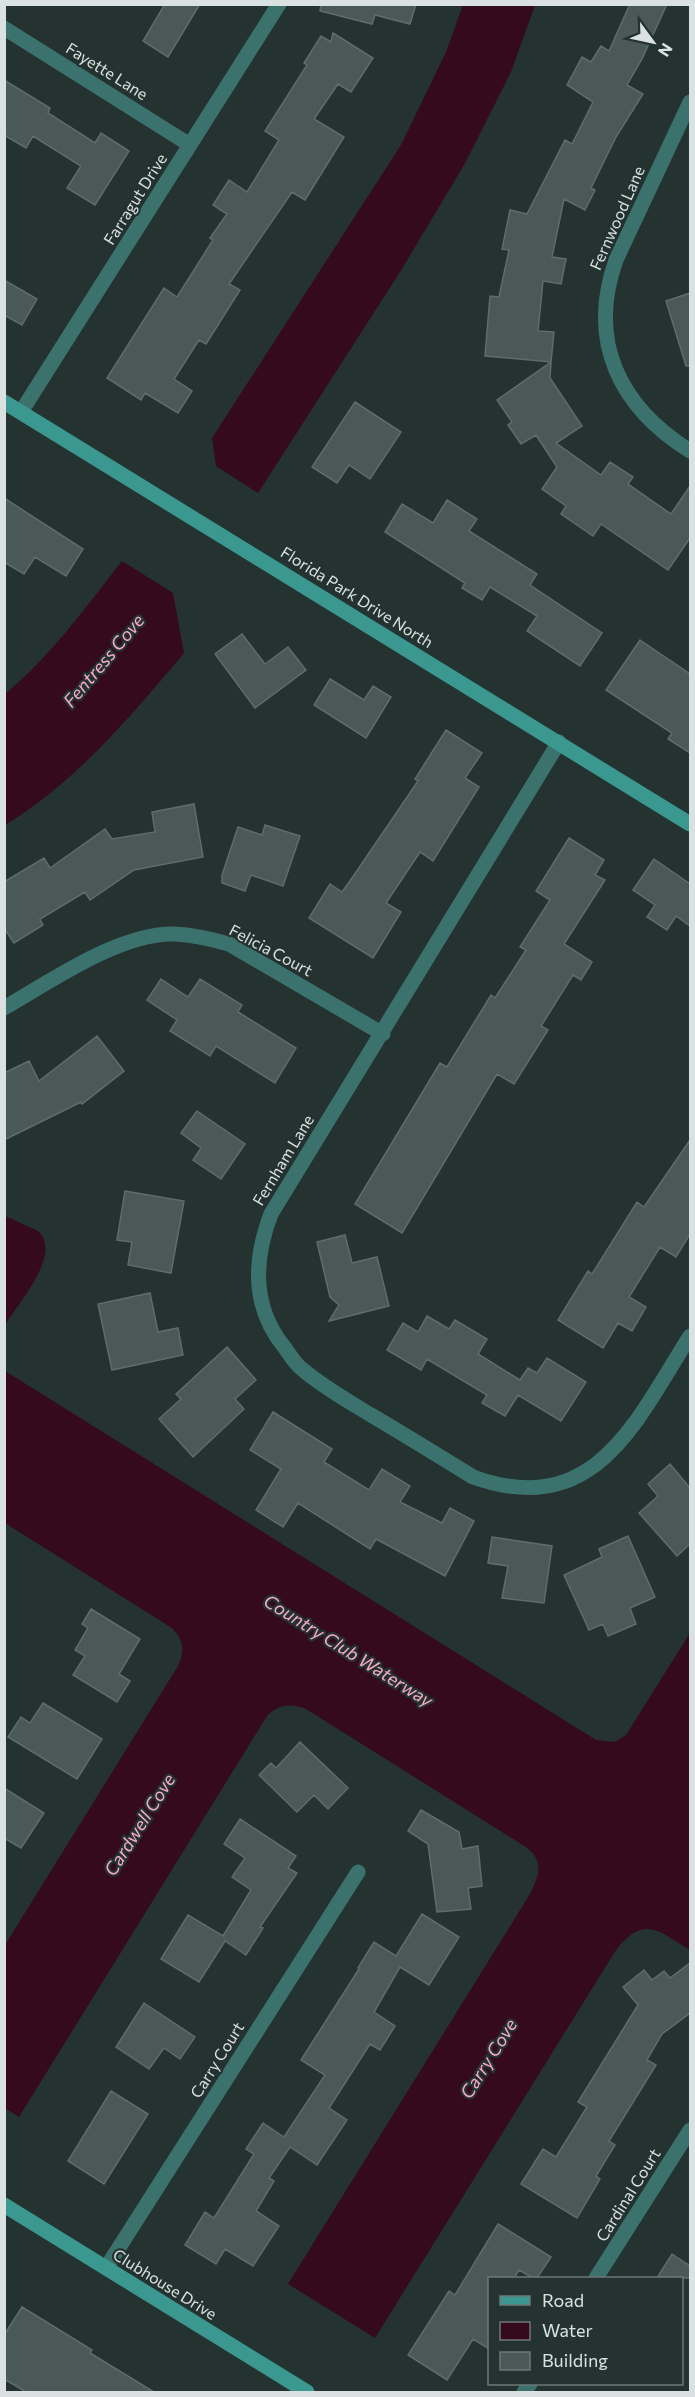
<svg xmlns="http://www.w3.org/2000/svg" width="695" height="2397" font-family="Commissioner,sans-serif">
<rect width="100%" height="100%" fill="#243230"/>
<!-- water -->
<path fill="#340a1c" d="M 463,5 L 535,5 L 511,72 L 464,165 L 400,272 L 258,493 L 216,466 L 212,438 L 401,145 L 446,52 Z
M 122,561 L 173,593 L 184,653 C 131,716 76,782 5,825 L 5,694 C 51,656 85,608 122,561 Z
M 5,1216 L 38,1231 C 63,1253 18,1304 5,1325 Z
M 5,1371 L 596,1740 L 615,1742 L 626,1735 L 690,1633 L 690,1950 C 659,1931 644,1914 616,1950 L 375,2338 L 288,2284 L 530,1894 C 539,1875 545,1862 526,1847 L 306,1709 C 292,1703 278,1704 267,1716 L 19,2117 L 5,2108 L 5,1945 L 178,1666 C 185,1651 184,1640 172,1628 L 5,1523 Z"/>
<!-- building -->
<path fill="#4a5857" stroke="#5e6d6b" stroke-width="1.5" d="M 165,4 L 200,4 L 168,57 L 143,41 Z
M 321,4 L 416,4 L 410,24 L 375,15 L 372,24 L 320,11 Z
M 630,4 L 667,4 L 642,59 L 627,85 L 643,94 L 616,137 L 591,188 L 595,190 L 585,210 L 564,199 L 552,257 L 566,259 L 561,284 L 543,281 L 538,331 L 554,332 L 551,362 L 485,356 L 490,296 L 499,297 L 509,250 L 502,249 L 510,210 L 527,214 L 565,140 L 572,144 L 593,102 L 567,85 L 582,57 L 591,62 L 601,46 L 609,51 Z
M 333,33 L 373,58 L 351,92 L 338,84 L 314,119 L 344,137 L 305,200 L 292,192 L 229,284 L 240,290 L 206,344 L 199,340 L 174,379 L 192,391 L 178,413 L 145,393 L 141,400 L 107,378 L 164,288 L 177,297 L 213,240 L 210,238 L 227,214 L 213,205 L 229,180 L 247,192 L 279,140 L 265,131 L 307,65 L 304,63 L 321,36 L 331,42 Z
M 4,80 L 50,108 L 48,113 L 95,143 L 101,133 L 129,151 L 95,205 L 67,188 L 81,166 L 33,136 L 26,148 L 4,135 Z
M 4,280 L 37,299 L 22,325 L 4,315 Z
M 690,293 L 690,366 L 686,366 L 666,301 Z
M 551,362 L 550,378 L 582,426 L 556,443 L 601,475 L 610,462 L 633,477 L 628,484 L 671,514 L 690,486 L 690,538 L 668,570 L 601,524 L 593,536 L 561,514 L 566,506 L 542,489 L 557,467 L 536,435 L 521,444 L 508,425 L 512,422 L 497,400 Z
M 355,402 L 401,432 L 370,479 L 349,465 L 337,483 L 312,467 Z
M 4,498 L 83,549 L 66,576 L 35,557 L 24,574 L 4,562 Z
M 447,500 L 477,519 L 469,531 L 537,574 L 530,585 L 602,633 L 580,666 L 527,631 L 537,616 L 490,587 L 482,600 L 462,588 L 465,583 L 385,532 L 402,504 L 433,523 Z
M 242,634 L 265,664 L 288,647 L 306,670 L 255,708 L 215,654 Z
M 640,640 L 690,674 L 690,753 L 668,739 L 672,733 L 606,690 Z
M 330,679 L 364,700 L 373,686 L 391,697 L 366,738 L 314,705 Z
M 446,730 L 482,753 L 465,778 L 479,787 L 433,861 L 420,852 L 386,903 L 401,912 L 373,958 L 309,918 L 330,884 L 342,892 L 350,881 L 418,781 L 415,779 Z
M 194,804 L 203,857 L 134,870 L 90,900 L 85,892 L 40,919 L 43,925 L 14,943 L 4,928 L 4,882 L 44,858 L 50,868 L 105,829 L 112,839 L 155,832 L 152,812 Z
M 265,825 L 300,836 L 283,886 L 251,875 L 245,891 L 222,883 L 222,875 L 238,827 L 262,835 Z
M 569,838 L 604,860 L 595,875 L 605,880 L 564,944 L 592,962 L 581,980 L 573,975 L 541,1026 L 548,1030 L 514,1084 L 497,1074 L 402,1233 L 355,1204 L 440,1063 L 447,1067 L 491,995 L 495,998 L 526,950 L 520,947 L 550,900 L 536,891 Z
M 654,859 L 690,884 L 690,926 L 676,916 L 667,930 L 647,917 L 655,905 L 633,890 Z
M 161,979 L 188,997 L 200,979 L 242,1005 L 238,1012 L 296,1048 L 275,1083 L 216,1046 L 210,1056 L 170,1031 L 177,1020 L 147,1000 Z
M 97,1036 L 124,1071 L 82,1104 L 81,1102 L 4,1140 L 4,1073 L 29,1061 L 39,1081 Z
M 197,1111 L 245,1144 L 221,1179 L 193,1160 L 201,1148 L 181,1133 Z
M 690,1140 L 690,1234 L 676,1257 L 660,1247 L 629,1297 L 646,1307 L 632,1331 L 618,1323 L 603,1348 L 558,1320 L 588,1271 L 592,1274 L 637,1202 L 644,1207 Z
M 125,1191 L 184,1201 L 171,1273 L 128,1265 L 132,1242 L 117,1240 Z
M 345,1235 L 352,1263 L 377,1257 L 389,1306 L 329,1321 L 339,1305 L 330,1297 L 317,1242 Z
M 150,1293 L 158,1332 L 178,1328 L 183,1355 L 112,1370 L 98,1304 Z
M 427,1316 L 449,1329 L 455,1320 L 487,1339 L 478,1354 L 520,1380 L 528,1368 L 537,1373 L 547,1358 L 586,1382 L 561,1421 L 518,1395 L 505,1416 L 482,1403 L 487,1395 L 427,1359 L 421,1370 L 387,1350 L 403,1323 L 418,1332 Z
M 227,1347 L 256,1380 L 235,1399 L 244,1409 L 193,1457 L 159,1419 L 181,1399 L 176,1394 Z
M 273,1412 L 332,1449 L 324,1462 L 369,1490 L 382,1469 L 410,1486 L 400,1502 L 442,1523 L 450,1508 L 474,1521 L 445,1576 L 376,1539 L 370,1549 L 298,1503 L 283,1527 L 256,1510 L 281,1469 L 250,1450 Z
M 670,1464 L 690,1488 L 690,1544 L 677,1556 L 639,1513 L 658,1496 L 648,1484 Z
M 628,1536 L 655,1597 L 630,1608 L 636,1624 L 608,1636 L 603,1624 L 589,1630 L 564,1575 L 602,1557 L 599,1549 Z
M 492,1537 L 552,1546 L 544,1603 L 502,1598 L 508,1566 L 488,1563 Z
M 91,1609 L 140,1639 L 119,1674 L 130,1681 L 117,1702 L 73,1675 L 85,1656 L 75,1650 L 88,1628 L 82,1624 Z
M 43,1703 L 102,1739 L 77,1779 L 8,1737 L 21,1717 L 30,1723 Z
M 300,1742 L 348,1788 L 328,1809 L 314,1795 L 297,1812 L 259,1775 L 271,1763 L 276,1768 Z
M 4,1788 L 44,1813 L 21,1848 L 4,1838 Z
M 421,1810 L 459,1832 L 462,1849 L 478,1846 L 482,1886 L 468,1888 L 471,1909 L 437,1912 L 428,1844 L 408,1831 Z
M 240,1819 L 296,1856 L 288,1868 L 297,1873 L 260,1927 L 263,1928 L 246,1955 L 225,1941 L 199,1982 L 161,1959 L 188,1915 L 223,1936 L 251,1890 L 232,1877 L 245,1858 L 224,1844 Z
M 422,1914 L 459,1937 L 429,1985 L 400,1967 L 374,2012 L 395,2026 L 380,2050 L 370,2044 L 329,2108 L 347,2120 L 317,2165 L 290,2147 L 269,2178 L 274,2181 L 256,2211 L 279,2226 L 253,2266 L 225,2249 L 216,2264 L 185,2245 L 205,2212 L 214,2218 L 254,2154 L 246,2149 L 263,2123 L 284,2137 L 325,2075 L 301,2060 L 359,1969 L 358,1968 L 374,1942 L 396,1956 Z
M 690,1963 L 690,2013 L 662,2034 L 647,2060 L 656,2065 L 609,2141 L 615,2145 L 596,2176 L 600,2179 L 577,2218 L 521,2184 L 543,2149 L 556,2157 L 587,2107 L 578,2102 L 638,2005 L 623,1987 L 644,1970 L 652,1980 L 664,1971 L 670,1978 Z
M 144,2003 L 195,2037 L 180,2059 L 164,2048 L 149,2069 L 116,2047 Z
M 111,2091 L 148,2114 L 104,2184 L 68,2161 Z
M 498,2224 L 551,2257 L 537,2278 L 533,2278 L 519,2270 L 514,2278 L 489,2278 L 489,2349 L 473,2339 L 447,2380 L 408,2355 L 449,2291 L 455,2295 Z
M 672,2254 L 690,2266 L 690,2278 L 657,2278 Z
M 22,2307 L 92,2350 L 90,2353 L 154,2392 L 26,2392 L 4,2379 L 4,2335 Z"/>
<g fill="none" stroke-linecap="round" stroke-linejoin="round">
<!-- street -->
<path stroke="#3c726d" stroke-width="15" d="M 4,28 L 190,145
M 690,102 L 616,260 C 587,342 620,407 690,451
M 21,412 L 279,4
M 559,742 L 271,1214 C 253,1261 252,1308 285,1348 C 290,1355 295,1364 302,1369 C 323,1387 348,1401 371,1415 C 405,1435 439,1456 473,1477 C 595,1521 636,1421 690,1336
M 4,1008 C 51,981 121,932 175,934 C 194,935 211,939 229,944 L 383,1034
M 106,2268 L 358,1872
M 596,2278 L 690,2130
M 524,2392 L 530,2384"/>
<!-- secondary -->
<path stroke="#3a9890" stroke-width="15" d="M 4,402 L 690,824
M 4,2205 L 307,2392"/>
</g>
<g text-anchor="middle" stroke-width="4.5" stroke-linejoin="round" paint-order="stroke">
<!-- street labels -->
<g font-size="16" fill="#d9e2e1" stroke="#243230">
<text transform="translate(107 71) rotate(32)" y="6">Fayette Lane</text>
<text transform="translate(135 199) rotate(-58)" y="6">Farragut Drive</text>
<text transform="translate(617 218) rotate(-66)" y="6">Fernwood Lane</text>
<text transform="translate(357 597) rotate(32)" y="6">Florida Park Drive North</text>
<text transform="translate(271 950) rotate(28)" y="6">Felicia Court</text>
<text transform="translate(283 1160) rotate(-59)" y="6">Fernham Lane</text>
<text transform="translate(217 2060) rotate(-58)" y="6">Carry Court</text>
<text transform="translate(628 2195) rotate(-58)" y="6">Cardinal Court</text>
<text transform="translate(165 2284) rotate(32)" y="6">Clubhouse Drive</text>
</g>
<!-- water labels -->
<g font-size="18" font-style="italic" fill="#fbabc6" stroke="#243230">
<text transform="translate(104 661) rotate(-50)" y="6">Fentress Cove</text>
<text transform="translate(348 1651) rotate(32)" y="6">Country Club Waterway</text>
<text transform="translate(140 1825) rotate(-58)" y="6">Cardwell Cove</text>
<text transform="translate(489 2059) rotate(-58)" y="6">Carry Cove</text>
</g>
</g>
<!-- border -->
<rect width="695" height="2397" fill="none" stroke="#d9e2e1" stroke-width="12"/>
<!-- legend -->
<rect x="488" y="2277" width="195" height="108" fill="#243230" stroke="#6c7877" stroke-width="1.5"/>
<rect x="500" y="2296" width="30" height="9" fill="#3a9890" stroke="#6c7877" stroke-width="1.5"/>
<text x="542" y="2307" font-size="18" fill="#d9e2e1">Road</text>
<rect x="500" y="2322" width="30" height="18" fill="#340a1c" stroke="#6c7877" stroke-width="1.5"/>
<text x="542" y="2337" font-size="18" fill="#d9e2e1">Water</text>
<rect x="500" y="2352" width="30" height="18" fill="#4a5857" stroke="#6c7877" stroke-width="1.5"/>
<text x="542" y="2367" font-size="18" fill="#d9e2e1">Building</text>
<!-- north arrow -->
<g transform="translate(653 42) rotate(123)" stroke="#243230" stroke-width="4.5" paint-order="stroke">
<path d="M0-4.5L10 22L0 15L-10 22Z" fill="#d9e2e1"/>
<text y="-9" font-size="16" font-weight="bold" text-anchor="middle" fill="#d9e2e1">N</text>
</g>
</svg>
